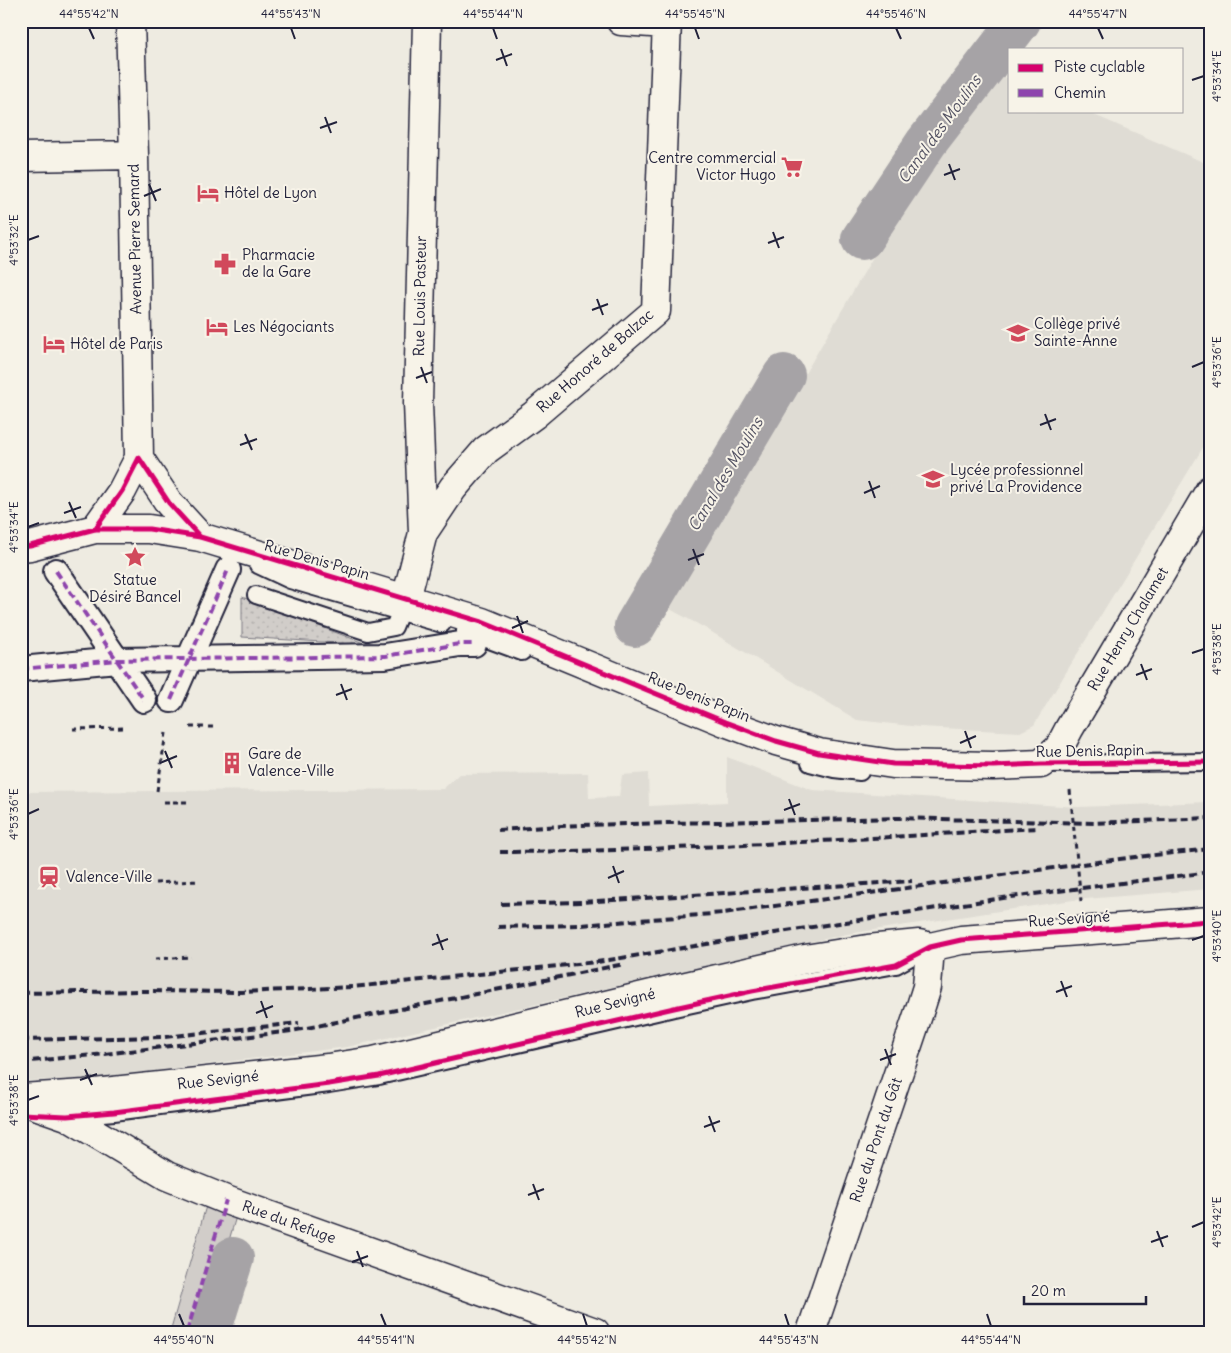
<svg xmlns="http://www.w3.org/2000/svg" width="1231" height="1353" font-family="Delius,sans-serif">
<defs>
<pattern id="grass-dots" width="8" height="8" patternUnits="userSpaceOnUse" patternTransform="scale(1.25)"><rect width="8" height="8" fill="#d1cdc9"/><path d="M2 2h.1M6 6h.1" fill="none" stroke="#b3b0ae" stroke-width="1.8" stroke-linecap="round"/></pattern>
</defs>
<rect width="100%" height="100%" fill="#eeebe1"/>
<filter id="ink" filterUnits="userSpaceOnUse"><feTurbulence type="fractalNoise" baseFrequency=".02" numOctaves="2"/><feDisplacementMap in="SourceGraphic" scale="10" xChannelSelector="R" yChannelSelector="G"/><feConvolveMatrix kernelMatrix="1 2 1 2 8 2 1 2 1" color-interpolation-filters="sRGB"/></filter>
<g filter="url(#ink)">
<!-- built -->
<path fill="#dfdcd4" d="M 1002,76 L 1010,79 L 1010,111 L 1085,111 L 1210,165 L 1210,436 L 1034,725 L 1020,732 L 920,727 L 857,720 L 705,628 L 668,608 L 876,252 L 943,145 Z
M 727,757 L 812,790 L 1078,807 L 1210,802 L 1210,889 L 1073,900 L 847,934 L 347,1047 L 87,1079 L 21,1081 L 21,792 L 443,789 L 459,774 L 588,773 L 589,798 L 619,797 L 622,775 L 648,773 L 649,806 L 727,802 Z"/>
<!-- grass -->
<path fill="url(#grass-dots)" stroke="#7a7882" d="M 242,597 L 369,645 L 242,637 Z"/>
<!-- park -->
<path fill="#d1cdc9" stroke="#7a7882" d="M 210,1192 L 240,1203 L 202,1332 L 170,1332 Z"/>
<g fill="none" stroke-linecap="round" stroke-linejoin="round">
<!-- canal -->
<path stroke="#a6a3a6" stroke-width="42" d="M 862,239 L 926,143 L 1020,21
M 635,626 L 784,375
M 210,1332 L 233,1258"/>
<!-- service casing -->
<g stroke="#22223b" stroke-width="20">
<path id="service" d="M 258,565 L 290,580 L 442,624
M 256,595 L 368,632 L 394,627 L 404,603
M 465,631 L 522,652
M 810,763 L 834,769 L 860,772
M 1042,764 L 1210,762
M 68,1116 L 114,1112 L 329,1084 L 379,1076 L 674,1008 L 752,991 L 896,965 L 925,949"/>
</g>
<!-- pedestrian casing -->
<g stroke="#22223b" stroke-width="28">
<path id="pedestrian" d="M 56,571 L 144,700
M 21,669 L 117,660 L 385,656 L 460,644 L 474,644
M 171,700 L 228,570"/>
</g>
<!-- minor casing -->
<g stroke="#22223b" stroke-width="31">
<path id="minor" d="M 621,21 L 667,24
M 21,157 L 134,155
M 139,458 L 169,503 L 200,537
M 95,529 L 122,491 L 139,458 L 134,155 L 130,21
M 423,533 L 453,488 L 486,450 L 534,415 L 656,311 L 667,21
M 21,547 L 30,546 L 95,529 L 149,529 L 200,537 L 482,622 L 725,722 L 776,741 L 819,753 L 893,764 L 993,766 L 1041,764 L 1059,748 L 1069,729 L 1210,490
M 406,599 L 423,533 L 418,403 L 427,21
M 21,1100 L 67,1116 L 167,1176 L 226,1200 L 595,1332"/>
</g>
<!-- tertiary casing -->
<g stroke="#22223b" stroke-width="31">
<path id="tertiary" d="M 21,1098 L 85,1094 L 328,1068 L 373,1061 L 664,991 L 805,959 L 868,949 L 919,944 L 930,947 L 961,940 L 1210,921
M 811,1332 L 921,1006 L 927,987 L 930,947"/>
</g>
<!-- path -->
<path stroke="#22223b" stroke-width="3" stroke-dasharray="5 4" stroke-linecap="butt" d="M 190,727 L 214,727
M 73,729 L 126,728
M 157,791 L 166,733
M 164,802 L 189,802
M 155,883 L 199,881
M 155,959 L 191,957"/>
<!-- service -->
<use href="#service" stroke="#f7f3e8" stroke-width="16"/>
<!-- pedestrian -->
<use href="#pedestrian" stroke="#f7f3e8" stroke-width="24"/>
<!-- minor -->
<use href="#minor" stroke="#f7f3e8" stroke-width="28"/>
<!-- tertiary -->
<use href="#tertiary" stroke="#f7f3e8" stroke-width="28"/>
<!-- rail -->
<path stroke="#22223b" stroke-width="4" stroke-dasharray="8 4" stroke-linecap="butt" d="M 498,830 L 580,825 L 899,818 L 1094,823 L 1210,818
M 500,852 C 679,851 858,839 1037,828
M 501,904 L 581,902 L 912,881
M 498,927 L 581,925 L 723,913 L 1127,858 L 1210,849
M 21,993 L 144,991 L 242,992 L 353,987 L 597,962 L 793,930 L 1003,898 L 1210,872
M 21,1040 L 164,1037 L 299,1023
M 21,1062 L 105,1054 L 292,1031 L 624,964"/>
<!-- path-bridge -->
<path stroke="#22223b" stroke-width="3" stroke-dasharray="5 4" stroke-linecap="butt" d="M 1070,790 L 1081,901"/>
<!-- quiet -->
<path stroke="#8e44ad" stroke-width="4" stroke-dasharray="8 4" stroke-linecap="butt" d="M 56,571 L 144,700
M 21,669 L 117,660 L 385,656 L 460,644 L 474,644
M 171,700 L 228,570
M 187,1332 L 226,1200"/>
<!-- cycleway casing -->
<g stroke="#f7f3e8" stroke-width="8">
<path id="cycleway" d="M 95,529 L 122,491 L 139,458 L 169,503 L 200,537
M 21,547 L 30,546 L 95,529 L 149,529 L 200,537 L 482,622 L 725,722 L 776,741 L 819,753 L 893,764 L 993,766 L 1041,764 L 1210,762
M 21,1114 L 67,1116 L 114,1112 L 329,1084 L 379,1076 L 674,1008 L 752,991 L 896,965 L 930,947 L 961,940 L 1210,921"/>
</g>
<!-- cycleway -->
<use href="#cycleway" stroke="#d6006c" stroke-width="5"/>
</g>
</g>
<!-- ticks -->
<path fill="none" stroke="#22223b" stroke-width="2" d="M 89,28 L 94,39M 291,28 L 295,39M 493,28 L 497,39M 695,28 L 699,39M 896,28 L 901,39M 1098,28 L 1103,39M 501,49 L 507,66M 496,60 L 512,54M 1192,80 L 1204,76M 325,117 L 331,133M 320,128 L 337,122M 949,164 L 955,180M 944,175 L 960,169M 149,184 L 156,201M 144,196 L 161,189M 773,232 L 779,248M 28,240 L 39,236M 768,243 L 784,237M 597,299 L 603,315M 592,310 L 608,304M 421,367 L 427,383M 1192,367 L 1204,362M 416,378 L 432,372M 1045,414 L 1051,430M 1040,425 L 1056,419M 245,434 L 252,450M 240,445 L 257,439M 869,481 L 875,498M 864,493 L 880,486M 69,502 L 76,518M 64,513 L 81,507M 28,527 L 39,523M 693,549 L 699,565M 688,560 L 704,554M 517,616 L 523,633M 512,628 L 528,621M 1192,653 L 1204,649M 1141,664 L 1147,680M 1136,675 L 1152,669M 341,684 L 347,700M 336,695 L 352,689M 965,731 L 971,748M 960,743 L 976,736M 165,751 L 172,768M 160,763 L 177,756M 789,799 L 795,815M 784,810 L 800,804M 28,814 L 39,809M 613,866 L 619,883M 608,878 L 624,871M 437,934 L 443,950M 1192,940 L 1204,936M 432,945 L 448,939M 1061,981 L 1067,997M 1056,992 L 1072,986M 261,1001 L 267,1018M 256,1013 L 273,1006M 885,1049 L 891,1065M 880,1060 L 896,1054M 85,1069 L 92,1085M 80,1080 L 97,1074M 28,1100 L 39,1096M 709,1116 L 715,1132M 704,1127 L 720,1121M 533,1184 L 539,1200M 528,1195 L 544,1189M 1192,1227 L 1204,1222M 1157,1231 L 1163,1247M 1151,1242 L 1168,1236M 357,1251 L 363,1267M 352,1262 L 368,1256M 179,1314 L 184,1326M 381,1314 L 386,1326M 583,1314 L 587,1326M 785,1314 L 789,1326M 987,1314 L 991,1326"/>
<!-- icons -->
<defs>
<g id="supermarket-bare" transform="scale(1.725)"><path d="M-6-5.5h2.5l.6 2H6L4.5 2H-2.5L-4.4-4H-6ZM-1.5 3.2a1.3 1.3 0 1 0 .1 0ZM3 3.2a1.3 1.3 0 1 0 .1 0Z" fill="#d1495b" stroke="#f7f3e8" stroke-width="2.5" paint-order="stroke"/></g>
<g id="hotel-bare" transform="scale(1.725)"><path d="M-6-4.5h1.5V1H6V5H4.5V3h-9V5H-6ZM-4 0a1.8 1.8 0 1 1 3.6 0ZM.5 0V-2.5h3Q6-2.5 6 0Z" fill="#d1495b" stroke="#f7f3e8" stroke-width="2.5" paint-order="stroke"/></g>
<g id="pharmacy-bare" transform="scale(1.725)"><path d="M-2-6h4v4h4v4h-4v4h-4v-4h-4v-4h4Z" fill="#d1495b" stroke="#f7f3e8" stroke-width="2.5" paint-order="stroke"/></g>
<g id="school-bare" transform="scale(1.725)"><path d="M0-5L7-2L0 1L-7-2ZM-4 1L0 2.5L4 1V4Q0 6-4 4Z" fill="#d1495b" stroke="#f7f3e8" stroke-width="2.5" paint-order="stroke"/></g>
<g id="sight-bare" transform="scale(1.725)"><path d="M0-6L1.8-2.2L6-1.7L2.9 1.2L3.7 5.4L0 3.3L-3.7 5.4L-2.9 1.2L-6-1.7L-1.8-2.2Z" fill="#d1495b" stroke="#f7f3e8" stroke-width="2.5" paint-order="stroke"/></g>
<g id="building-bare" transform="scale(1.725)"><path d="M-4-6H4V6H1V3H-1V6H-4ZM-2.5-4.3h1.7v1.8h-1.7ZM.8-4.3h1.7v1.8H.8ZM-2.5-1h1.7V.8h-1.7ZM.8-1h1.7V.8H.8Z" fill="#d1495b" stroke="#f7f3e8" stroke-width="2.5" paint-order="stroke"/></g>
<g id="station-bare" transform="scale(1.725)"><path d="M-3-6H3Q5-6 5-4V2Q5 4 3 4L4.5 6H3L1.5 4h-3L-3 6H-4.5L-3 4Q-5 4-5 2V-4Q-5-6-3-6ZM-3.5-4v3h7v-3ZM-3.5 1v1.5H-2V1ZM2 1v1.5H3.5V1Z" fill="#d1495b" stroke="#f7f3e8" stroke-width="2.5" paint-order="stroke"/></g>
</defs>
<g fill-rule="evenodd">
<use href="#supermarket-bare" x="792" y="167"/>
<use href="#hotel-bare" x="208" y="193"/>
<use href="#pharmacy-bare" x="225" y="264"/>
<use href="#hotel-bare" x="217" y="327"/>
<use href="#school-bare" x="1018" y="333"/>
<use href="#hotel-bare" x="54" y="344"/>
<use href="#school-bare" x="933" y="479"/>
<use href="#sight-bare" x="135" y="557"/>
<use href="#building-bare" x="232" y="763"/>
<use href="#station-bare" x="49" y="877"/>
</g>
<g text-anchor="middle" stroke-width="4" stroke-linejoin="round" paint-order="stroke">
<!-- poi labels -->
<g font-size="15" fill="#22223b" stroke="#f7f3e8" text-anchor="start">
<text x="776" y="163" text-anchor="end">Centre commercial<tspan x="776" dy="17">Victor Hugo</tspan></text>
<text x="224" y="198">Hôtel de Lyon</text>
<text x="242" y="260">Pharmacie<tspan x="242" dy="17">de la Gare</tspan></text>
<text x="1034" y="329">Collège privé<tspan x="1034" dy="17">Sainte-Anne</tspan></text>
<text x="233" y="332">Les Négociants</text>
<text x="70" y="349">Hôtel de Paris</text>
<text x="950" y="475">Lycée professionnel<tspan x="950" dy="17">privé La Providence</tspan></text>
<text x="135" y="585" text-anchor="middle">Statue<tspan x="135" dy="17">Désiré Bancel</tspan></text>
<text x="248" y="759">Gare de<tspan x="248" dy="17">Valence-Ville</tspan></text>
<text x="66" y="882">Valence-Ville</text>
</g>
<!-- street labels -->
<g font-size="15" fill="#22223b" stroke="#f7f3e8">
<text transform="translate(135 239) rotate(-91)" y="5">Avenue Pierre Semard</text>
<text transform="translate(420 296) rotate(-89)" y="5">Rue Louis Pasteur</text>
<text transform="translate(595 361) rotate(-41)" y="5">Rue Honoré de Balzac</text>
<text transform="translate(317 560) rotate(16)" y="5">Rue Denis Papin</text>
<text transform="translate(1128 629) rotate(-59)" y="5">Rue Henry Chalamet</text>
<text transform="translate(699 697) rotate(22)" y="5">Rue Denis Papin</text>
<text transform="translate(1090 751) rotate(-1)" y="5">Rue Denis Papin</text>
<text transform="translate(1069 919) rotate(-4)" y="5">Rue Sevigné</text>
<text transform="translate(615 1003) rotate(-14)" y="5">Rue Sevigné</text>
<text transform="translate(218 1080) rotate(-6)" y="5">Rue Sevigné</text>
<text transform="translate(876 1140) rotate(-71)" y="5">Rue du Pont du Gât</text>
<text transform="translate(289 1222) rotate(20)" y="5">Rue du Refuge</text>
</g>
<!-- water labels -->
<g font-size="16" font-style="italic" fill="#504f60" stroke="#f7f3e8">
<text transform="translate(939 129) rotate(-54)" y="6">Canal des Moulins</text>
<text transform="translate(725 474) rotate(-59)" y="6">Canal des Moulins</text>
</g>
</g>
<!-- margin -->
<rect width="1231" height="1353" fill="none" stroke="#f7f3e8" stroke-width="55"/>
<!-- legend -->
<rect x="1008" y="48" width="175" height="65" fill="#f7f3e8" stroke="#a29fa3"/>
<rect x="1018" y="64" width="25" height="8" fill="#d6006c" stroke="#a29fa3"/>
<text x="1054" y="72" font-size="15" fill="#22223b">Piste cyclable</text>
<rect x="1018" y="89" width="25" height="8" fill="#8e44ad" stroke="#a29fa3"/>
<text x="1054" y="98" font-size="15" fill="#22223b">Chemin</text>
<!-- scale -->
<path d="M1024 1296v8h122v-8" fill="none" stroke="#22223b" stroke-width="2.5"/>
<text x="1031" y="1296" font-size="15" fill="#22223b" stroke="#f7f3e8" stroke-width="4" paint-order="stroke">20 m</text>
<rect x="28" y="28" width="1176" height="1298" fill="none" stroke="#22223b" stroke-width="2"/>
<g font-size="12" text-anchor="middle" fill="#22223b">
<text x="89" y="18">44°55'42"N</text>
<text x="291" y="18">44°55'43"N</text>
<text x="493" y="18">44°55'44"N</text>
<text x="695" y="18">44°55'45"N</text>
<text x="896" y="18">44°55'46"N</text>
<text x="1098" y="18">44°55'47"N</text>
<text transform="translate(1217 76) rotate(-90)" y="4">4°53'34"E</text>
<text transform="translate(14 240) rotate(-90)" y="4">4°53'32"E</text>
<text transform="translate(1217 362) rotate(-90)" y="4">4°53'36"E</text>
<text transform="translate(14 527) rotate(-90)" y="4">4°53'34"E</text>
<text transform="translate(1217 649) rotate(-90)" y="4">4°53'38"E</text>
<text transform="translate(14 814) rotate(-90)" y="4">4°53'36"E</text>
<text transform="translate(1217 936) rotate(-90)" y="4">4°53'40"E</text>
<text transform="translate(14 1100) rotate(-90)" y="4">4°53'38"E</text>
<text transform="translate(1217 1222) rotate(-90)" y="4">4°53'42"E</text>
<text x="184" y="1344">44°55'40"N</text>
<text x="386" y="1344">44°55'41"N</text>
<text x="587" y="1344">44°55'42"N</text>
<text x="789" y="1344">44°55'43"N</text>
<text x="991" y="1344">44°55'44"N</text>
</g>
</svg>
